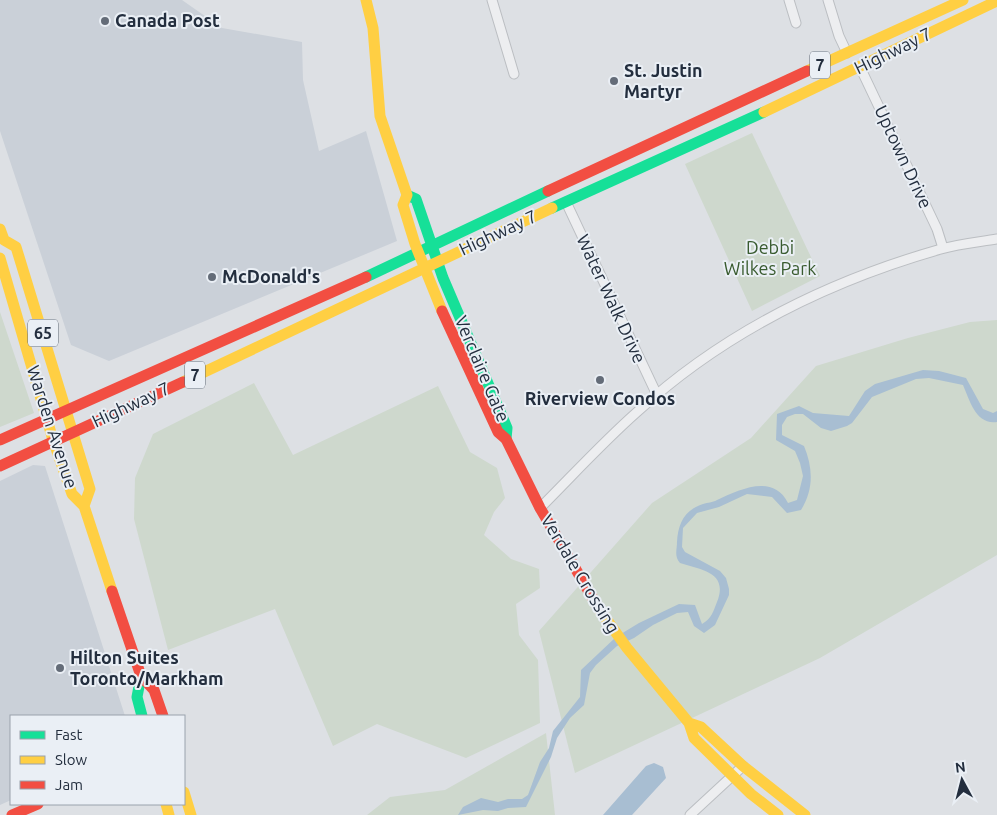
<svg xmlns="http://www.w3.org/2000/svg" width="997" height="815" font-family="Ubuntu,sans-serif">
<rect width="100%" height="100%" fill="#dde0e4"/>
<!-- built -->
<path fill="#cad0d8" d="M 0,0 L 182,0 L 222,28 L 302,42 L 303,80 L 319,151 L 366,131 L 397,241 L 109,361 L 71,345 L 0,131 Z
M 33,465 L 45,466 L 125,716 L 11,716 L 11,800 L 0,805 L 0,481 Z"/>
<!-- green -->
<path fill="#ced8cd" d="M 752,133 L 820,276 L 752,311 L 685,164 Z
M 0,312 L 34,413 L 0,427 Z
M 997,320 L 997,555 L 820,658 L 575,773 L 539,631 L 652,503 L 751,438 L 816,366 L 908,338 L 970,322 Z
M 254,383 L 293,455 L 438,386 L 470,452 L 497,468 L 505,498 L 494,512 L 484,535 L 511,559 L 539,569 L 540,588 L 516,604 L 519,635 L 538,660 L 540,723 L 466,758 L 377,724 L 333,746 L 275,609 L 168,650 L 134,519 L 135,478 L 153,434 Z
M 546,733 L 555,815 L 367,815 L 390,797 L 445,790 Z"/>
<!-- water -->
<path fill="#a8bed2" d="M 923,370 L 939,371 L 966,378 L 983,409 L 993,413 L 997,411 L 997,422 C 976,425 970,401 963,385 L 929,378 L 916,379 L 872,397 L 852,423 L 847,426 L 831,431 L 821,428 L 803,414 L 795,414 L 787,417 L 782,425 L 782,435 L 804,446 C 813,468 814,489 801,510 L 787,513 L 772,497 L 747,494 L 719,507 L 697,513 L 683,528 L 682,547 L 685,552 L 720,571 L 726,578 L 729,589 L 729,595 L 715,625 L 704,633 L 694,626 L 688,612 L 677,613 L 653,625 L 634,638 L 617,646 L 596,665 L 590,673 L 584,705 L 570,718 L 557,738 L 551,757 L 526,807 L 508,808 L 498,811 L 483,810 L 458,815 L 463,807 L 481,798 L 498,802 L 508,799 L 522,799 L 528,795 L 540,762 L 549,748 L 553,731 L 580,697 L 581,670 L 616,637 L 639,623 L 679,604 L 695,605 L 702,624 C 712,618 713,612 717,602 C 729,572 701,570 680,563 C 674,556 677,550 677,542 C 678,524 684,510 703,504 C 708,502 712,503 717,500 C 739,490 773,473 788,503 L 797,500 L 803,476 L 800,463 L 795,451 L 776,440 L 777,414 L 799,406 L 813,413 L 849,416 L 865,391 L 875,384 Z
M 654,763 L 663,767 L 666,778 L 632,815 L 603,815 L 646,766 Z"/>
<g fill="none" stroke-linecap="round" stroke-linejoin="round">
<!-- street casing -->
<g stroke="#bbbec2" stroke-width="11">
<path id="street" d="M 492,0 L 514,74
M 789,0 L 796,23
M 828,0 L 839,36 L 847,53
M 860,67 L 937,229 L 943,248
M 566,202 L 657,395
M 540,508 C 572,476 603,442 637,412 C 723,333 829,281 941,249 C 959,244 979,242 997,239
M 690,815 L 743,766"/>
</g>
<!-- street -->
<use href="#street" stroke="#edeef0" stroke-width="9"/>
<!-- fast -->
<path stroke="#16e098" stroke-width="11" d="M 407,195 L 416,199 L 443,278 L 507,428 L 506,439
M 552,208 L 764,112
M 366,277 L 548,191
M 141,676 L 137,697 L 142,716"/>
<!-- slow -->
<path stroke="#ffcf43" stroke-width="11" d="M 366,0 L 373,28 L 380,116 L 407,195 L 403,205 L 415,244 L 442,311
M 807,71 L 963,0
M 764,112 L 997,1
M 0,229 L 4,240 L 16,247 L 90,489 L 84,506
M 0,258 L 53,440 L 72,494 L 84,506 L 112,591
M 183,382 L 552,208
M 599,609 L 627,648 L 689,723 L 694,738 L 751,794 L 778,815
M 689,723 L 701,727 L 743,766 L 805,815
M 184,792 L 191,815
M 166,804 L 169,815"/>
<!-- jam -->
<path stroke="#f24e42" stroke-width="11" d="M 548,191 L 807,71
M 442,311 L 498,432 L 506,439 L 540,508 L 599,609
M 0,440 L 366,277
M 0,466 L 183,382
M 112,591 L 141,676 L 154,690 L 163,716
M 12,815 L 38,804"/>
</g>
<!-- markers -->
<g fill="#646c78" stroke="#eaeff5" stroke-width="2">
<circle cx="105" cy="21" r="5"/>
<circle cx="614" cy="81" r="5"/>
<circle cx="212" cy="277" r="5"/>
<circle cx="600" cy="380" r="5"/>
<circle cx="60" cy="668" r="5"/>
</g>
<g text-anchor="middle" stroke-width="4" stroke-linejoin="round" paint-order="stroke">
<!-- shield labels -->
<g fill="#eaeff5" stroke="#5f6875" stroke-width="1">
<rect x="810" y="51.5" width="20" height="27" rx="4"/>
<rect x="28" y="319.5" width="30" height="27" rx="4"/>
<rect x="185" y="361.5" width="20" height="27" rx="4"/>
</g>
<g font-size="16" font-weight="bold" fill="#232e3e">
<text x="820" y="71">7</text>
<text x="43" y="339">65</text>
<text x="195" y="381">7</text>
</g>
<!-- poi labels -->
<g font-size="18" font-weight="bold" fill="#232e3e" stroke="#eaeff5" text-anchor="start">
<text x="115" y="27">Canada Post</text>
<text x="624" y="77">St. Justin<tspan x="624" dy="21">Martyr</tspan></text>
<text x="222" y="283">McDonald's</text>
<text x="600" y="405" text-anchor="middle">Riverview Condos</text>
<text x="70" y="664">Hilton Suites<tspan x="70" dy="21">Toronto/Markham</tspan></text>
</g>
<!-- street labels -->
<g font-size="18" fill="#232e3e" stroke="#eaeff5">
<text transform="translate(893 51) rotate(-26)" y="6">Highway 7</text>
<text transform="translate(903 157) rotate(65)" y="6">Uptown Drive</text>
<text transform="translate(498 233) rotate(-25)" y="6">Highway 7</text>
<text transform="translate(611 299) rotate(65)" y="6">Water Walk Drive</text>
<text transform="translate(482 369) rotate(67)" y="6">Verclaire Gate</text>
<text transform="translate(131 405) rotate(-25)" y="6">Highway 7</text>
<text transform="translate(52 427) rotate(72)" y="6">Warden Avenue</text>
<text transform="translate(580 574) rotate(59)" y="6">Verdale Crossing</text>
</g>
<!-- park labels -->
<g font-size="18" fill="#395b2f" stroke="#eaeff5">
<text x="770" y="254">Debbi<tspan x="770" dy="21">Wilkes Park</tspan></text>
</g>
</g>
<!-- legend -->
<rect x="10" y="715" width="175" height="90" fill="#eaeff5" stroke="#9aa2ac"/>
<rect x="20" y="731" width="25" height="8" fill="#16e098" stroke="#9aa2ac"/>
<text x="55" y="740" font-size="15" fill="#232e3e">Fast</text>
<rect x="20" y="756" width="25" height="8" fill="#ffcf43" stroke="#9aa2ac"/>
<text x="55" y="765" font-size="15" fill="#232e3e">Slow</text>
<rect x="20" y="781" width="25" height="8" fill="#f24e42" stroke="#9aa2ac"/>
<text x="55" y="790" font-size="15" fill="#232e3e">Jam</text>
<!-- north arrow -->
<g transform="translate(962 780) rotate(353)" stroke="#eaeff5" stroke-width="4" paint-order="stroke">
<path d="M0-4L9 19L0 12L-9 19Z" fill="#232e3e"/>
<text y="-8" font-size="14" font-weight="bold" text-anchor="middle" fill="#232e3e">N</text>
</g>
</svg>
